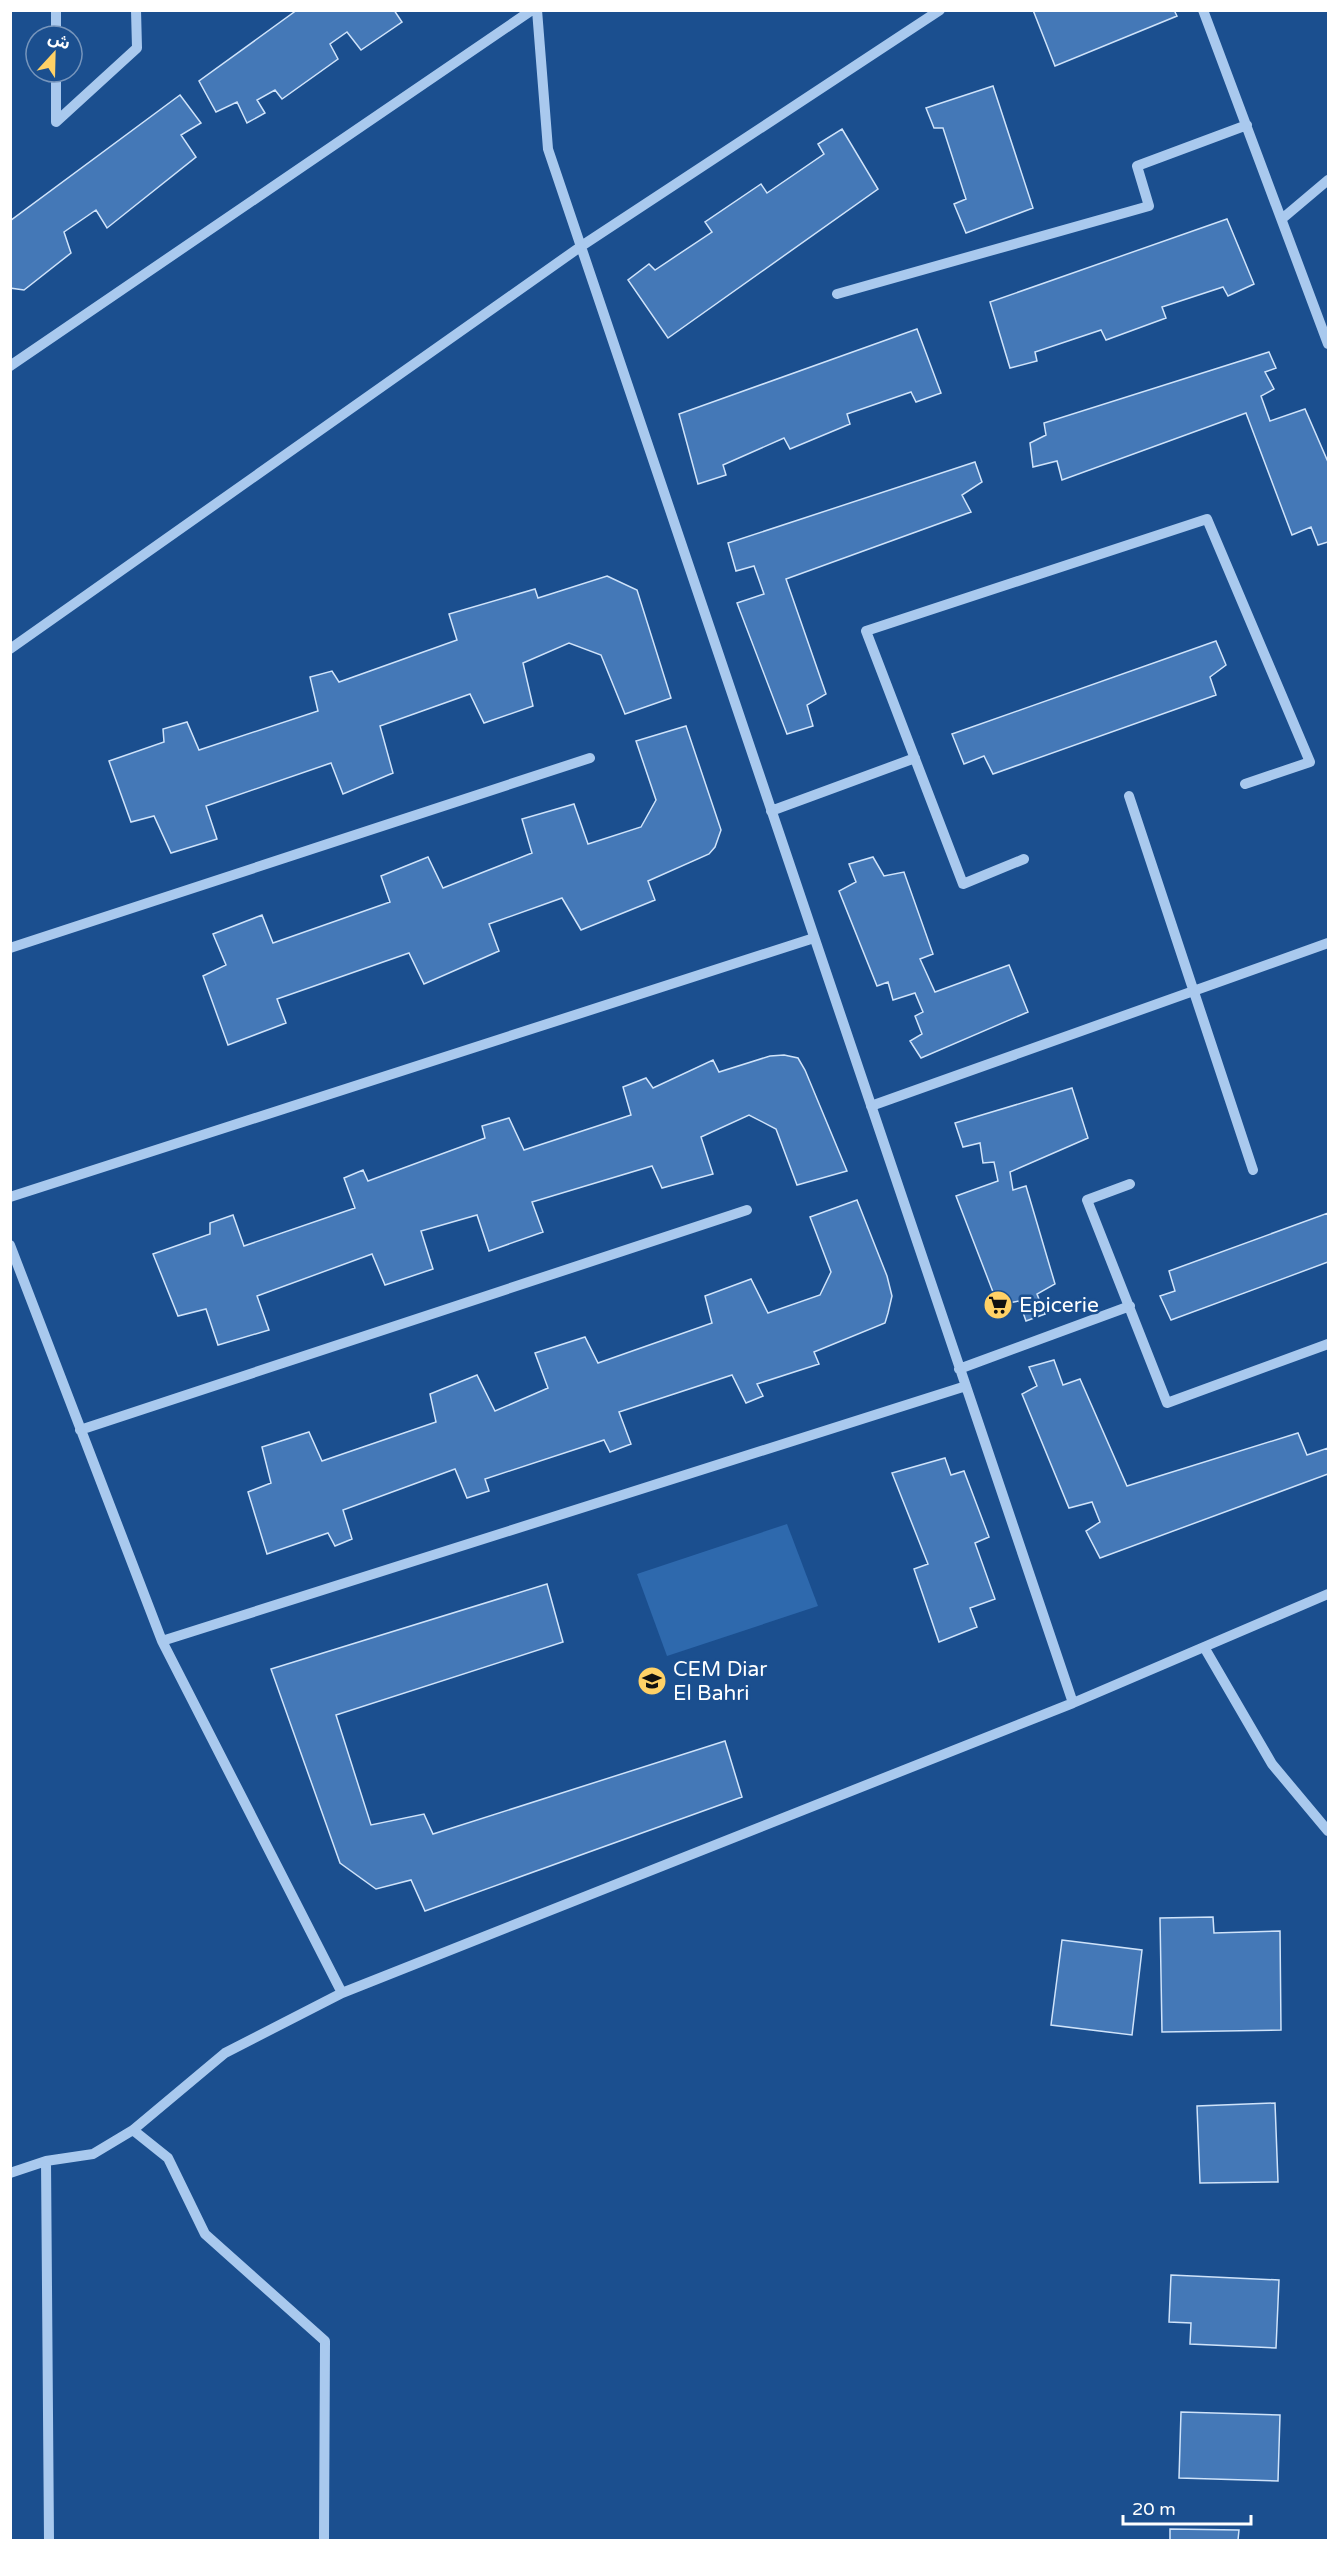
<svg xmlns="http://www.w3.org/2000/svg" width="1339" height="2551" font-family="'Varela Round','Noto Sans Arabic',sans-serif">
<rect width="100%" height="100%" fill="#1b4f8f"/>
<!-- green -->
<path fill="#2e69ad" d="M 787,1524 L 818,1606 L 667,1656 L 637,1574 Z"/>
<!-- building -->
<path fill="#4478b7" stroke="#cfe3fa" stroke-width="1.5" d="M 297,10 L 394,10 L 402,22 L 361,50 L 347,32 L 330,44 L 338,59 L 282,99 L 275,90 L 257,100 L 265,113 L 247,123 L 237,102 L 216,112 L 199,81 Z
M 1033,10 L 1174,10 L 1177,16 L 1055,66 Z
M 993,86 L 1033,208 L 966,233 L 954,204 L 966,199 L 943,128 L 934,128 L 926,108 Z
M 180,95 L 201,123 L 181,135 L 196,157 L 107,228 L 96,210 L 64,232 L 71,253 L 24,290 L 10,288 L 10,221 Z
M 842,129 L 878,189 L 668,338 L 628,280 L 649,264 L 655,270 L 712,232 L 705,222 L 761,184 L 767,193 L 824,154 L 818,144 Z
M 1227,219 L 1254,284 L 1228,296 L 1223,287 L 1162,307 L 1166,318 L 1106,340 L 1101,330 L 1035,352 L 1037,361 L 1010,368 L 990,302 Z
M 917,329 L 941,393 L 916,402 L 911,392 L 847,414 L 850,424 L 790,449 L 784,438 L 723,465 L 726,475 L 698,484 L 679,414 Z
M 1269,352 L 1276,368 L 1265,372 L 1274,389 L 1261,396 L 1270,421 L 1305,409 L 1328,462 L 1328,542 L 1318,545 L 1311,527 L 1292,535 L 1246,413 L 1062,480 L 1057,461 L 1033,467 L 1030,443 L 1046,435 L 1044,423 Z
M 975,462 L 982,482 L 962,495 L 971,512 L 786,579 L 826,694 L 807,705 L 813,726 L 787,734 L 737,603 L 764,594 L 754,566 L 736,571 L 728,543 Z
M 607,576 L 637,590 L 671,698 L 625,714 L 601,655 L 569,643 L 523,663 L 533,706 L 484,723 L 470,694 L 380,726 L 393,773 L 343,794 L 331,763 L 206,806 L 217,839 L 171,853 L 154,816 L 131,822 L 109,761 L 164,742 L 163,729 L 187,722 L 199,750 L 318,711 L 310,677 L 332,671 L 339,682 L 457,640 L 449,614 L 535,589 L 538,598 Z
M 1216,641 L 1226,665 L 1210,677 L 1216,695 L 993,774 L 984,756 L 964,764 L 952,734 Z
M 686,726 L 721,830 L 715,847 L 709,854 L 648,881 L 655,900 L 581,930 L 562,898 L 489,924 L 499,951 L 424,984 L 409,953 L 277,999 L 286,1023 L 228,1045 L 203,976 L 226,965 L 213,934 L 262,915 L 273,943 L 390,902 L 381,876 L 428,857 L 443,888 L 532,853 L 522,819 L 574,804 L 588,844 L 641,827 L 656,800 L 636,741 Z
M 873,857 L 884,876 L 904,872 L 933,954 L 920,959 L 935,992 L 1009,965 L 1028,1012 L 921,1058 L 910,1041 L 922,1034 L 915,1016 L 923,1012 L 915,993 L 893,1000 L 888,982 L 877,986 L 839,891 L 856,882 L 849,864 Z
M 784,1055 L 798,1058 L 805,1070 L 847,1171 L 797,1185 L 776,1129 L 749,1115 L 701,1137 L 713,1174 L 662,1188 L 652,1166 L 532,1202 L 543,1232 L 489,1251 L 477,1215 L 421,1231 L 433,1269 L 385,1285 L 372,1254 L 257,1296 L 269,1330 L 218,1345 L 206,1309 L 178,1316 L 153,1254 L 210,1234 L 210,1223 L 233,1215 L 244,1246 L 355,1208 L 344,1178 L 363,1170 L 368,1181 L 485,1138 L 482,1126 L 509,1118 L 524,1150 L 631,1115 L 623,1087 L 646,1078 L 653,1088 L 713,1060 L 719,1072 L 770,1056 Z
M 1072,1088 L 1088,1138 L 1010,1172 L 1013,1190 L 1026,1186 L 1055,1284 L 1037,1294 L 1045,1314 L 1026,1321 L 1019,1301 L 998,1305 L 956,1196 L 998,1181 L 994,1162 L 983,1163 L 980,1143 L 963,1147 L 955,1123 Z
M 857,1200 L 887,1276 L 892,1296 L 888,1313 L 885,1323 L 814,1352 L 819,1364 L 757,1384 L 763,1396 L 746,1403 L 732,1375 L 619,1412 L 631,1444 L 610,1452 L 604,1440 L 485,1479 L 489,1491 L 467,1498 L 455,1469 L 343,1510 L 352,1539 L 335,1546 L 328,1533 L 267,1554 L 248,1492 L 271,1483 L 262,1447 L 309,1432 L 322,1461 L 436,1422 L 430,1394 L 477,1375 L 495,1411 L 548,1388 L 535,1353 L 585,1337 L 598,1363 L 712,1323 L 705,1296 L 751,1279 L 768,1313 L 820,1295 L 831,1272 L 810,1217 Z
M 1328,1213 L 1328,1262 L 1171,1320 L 1160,1296 L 1175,1291 L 1169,1271 Z
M 1054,1360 L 1063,1385 L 1080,1379 L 1127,1486 L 1298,1433 L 1307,1455 L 1328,1448 L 1328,1474 L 1100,1558 L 1086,1531 L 1100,1522 L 1092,1502 L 1069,1508 L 1022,1394 L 1037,1386 L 1029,1367 Z
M 945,1458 L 951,1475 L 964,1471 L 989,1537 L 975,1543 L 995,1599 L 970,1608 L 977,1627 L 939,1642 L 914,1569 L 928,1564 L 892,1473 Z
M 547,1584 L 563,1642 L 336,1715 L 371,1825 L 424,1814 L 433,1834 L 725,1741 L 742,1797 L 425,1911 L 411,1880 L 376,1889 L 340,1863 L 271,1669 Z
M 1213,1917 L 1214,1933 L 1280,1931 L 1281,2030 L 1162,2032 L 1160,1918 Z
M 1062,1940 L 1142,1950 L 1132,2035 L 1051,2025 Z
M 1275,2103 L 1278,2182 L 1200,2183 L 1197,2106 Z
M 1171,2275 L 1279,2280 L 1276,2348 L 1190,2344 L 1191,2323 L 1169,2322 Z
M 1181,2412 L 1280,2415 L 1278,2481 L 1179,2478 Z
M 1170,2529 L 1239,2530 L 1238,2540 L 1170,2540 Z"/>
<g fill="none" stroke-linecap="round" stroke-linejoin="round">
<!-- minor -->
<path stroke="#a9c9ee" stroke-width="10" d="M 56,10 L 56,36
M 537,10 L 548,149 L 1073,1703
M 1203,10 L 1328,344
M 56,72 L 56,122 L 137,48 L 136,10
M 1283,218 L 1328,180
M 837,294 L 1149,206 L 1137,166 L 1247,125
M 10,366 L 532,10
M 10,649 L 580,247 L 940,10
M 1129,796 L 1253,1170
M 771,811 L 915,758
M 1024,859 L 963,884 L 866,631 L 1207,519 L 1310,762 L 1245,784
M 10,948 L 590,758
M 871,1106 L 1328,943
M 1130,1184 L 1087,1200 L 1167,1403 L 1328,1344
M 10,1197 L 814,938
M 10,1245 L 162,1641 L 342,1993
M 959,1369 L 1130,1306
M 80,1430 L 747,1210
M 162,1641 L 966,1386
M 1204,1647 L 1272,1764 L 1328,1831
M 133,2130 L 168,2158 L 205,2234 L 325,2341 L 324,2540
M 46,2161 L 49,2540
M 10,2173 L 46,2161 L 93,2154 L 133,2130 L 225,2053 L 342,1993 L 1073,1703 L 1328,1594"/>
</g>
<!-- icons -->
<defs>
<g id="supermarket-disc" transform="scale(1.5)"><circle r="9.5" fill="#ffd166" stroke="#1b4f8f"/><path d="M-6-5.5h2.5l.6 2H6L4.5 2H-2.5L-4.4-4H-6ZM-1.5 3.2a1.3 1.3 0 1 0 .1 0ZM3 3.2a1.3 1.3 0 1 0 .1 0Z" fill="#111"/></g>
<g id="school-disc" transform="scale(1.5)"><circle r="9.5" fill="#ffd166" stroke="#1b4f8f"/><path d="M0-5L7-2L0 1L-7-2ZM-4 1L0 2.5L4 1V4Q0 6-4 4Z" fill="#111"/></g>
</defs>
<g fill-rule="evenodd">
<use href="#supermarket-disc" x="998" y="1305"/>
<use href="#school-disc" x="652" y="1681"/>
</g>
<g text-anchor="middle" stroke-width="5" stroke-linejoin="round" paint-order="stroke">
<!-- poi labels -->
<g font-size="21" fill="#fff" stroke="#1b4f8f" text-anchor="start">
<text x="1019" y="1312">Epicerie</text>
<text x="673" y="1676">CEM Diar<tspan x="673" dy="24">El Bahri</tspan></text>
</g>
</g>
<!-- border -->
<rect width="1339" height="2551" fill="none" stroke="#ffffff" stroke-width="24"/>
<!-- north arrow -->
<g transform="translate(54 54) rotate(22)"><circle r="28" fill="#1b4f8f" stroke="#7695bc" stroke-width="1.5"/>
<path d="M0-4.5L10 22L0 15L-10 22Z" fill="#ffd166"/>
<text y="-9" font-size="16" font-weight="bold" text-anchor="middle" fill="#ffffff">ش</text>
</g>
<!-- scale -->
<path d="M1123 2515v9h128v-9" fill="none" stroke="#ffffff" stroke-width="3"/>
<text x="1132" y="2515" font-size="18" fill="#ffffff" stroke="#1b4f8f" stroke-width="4.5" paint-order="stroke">20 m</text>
</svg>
